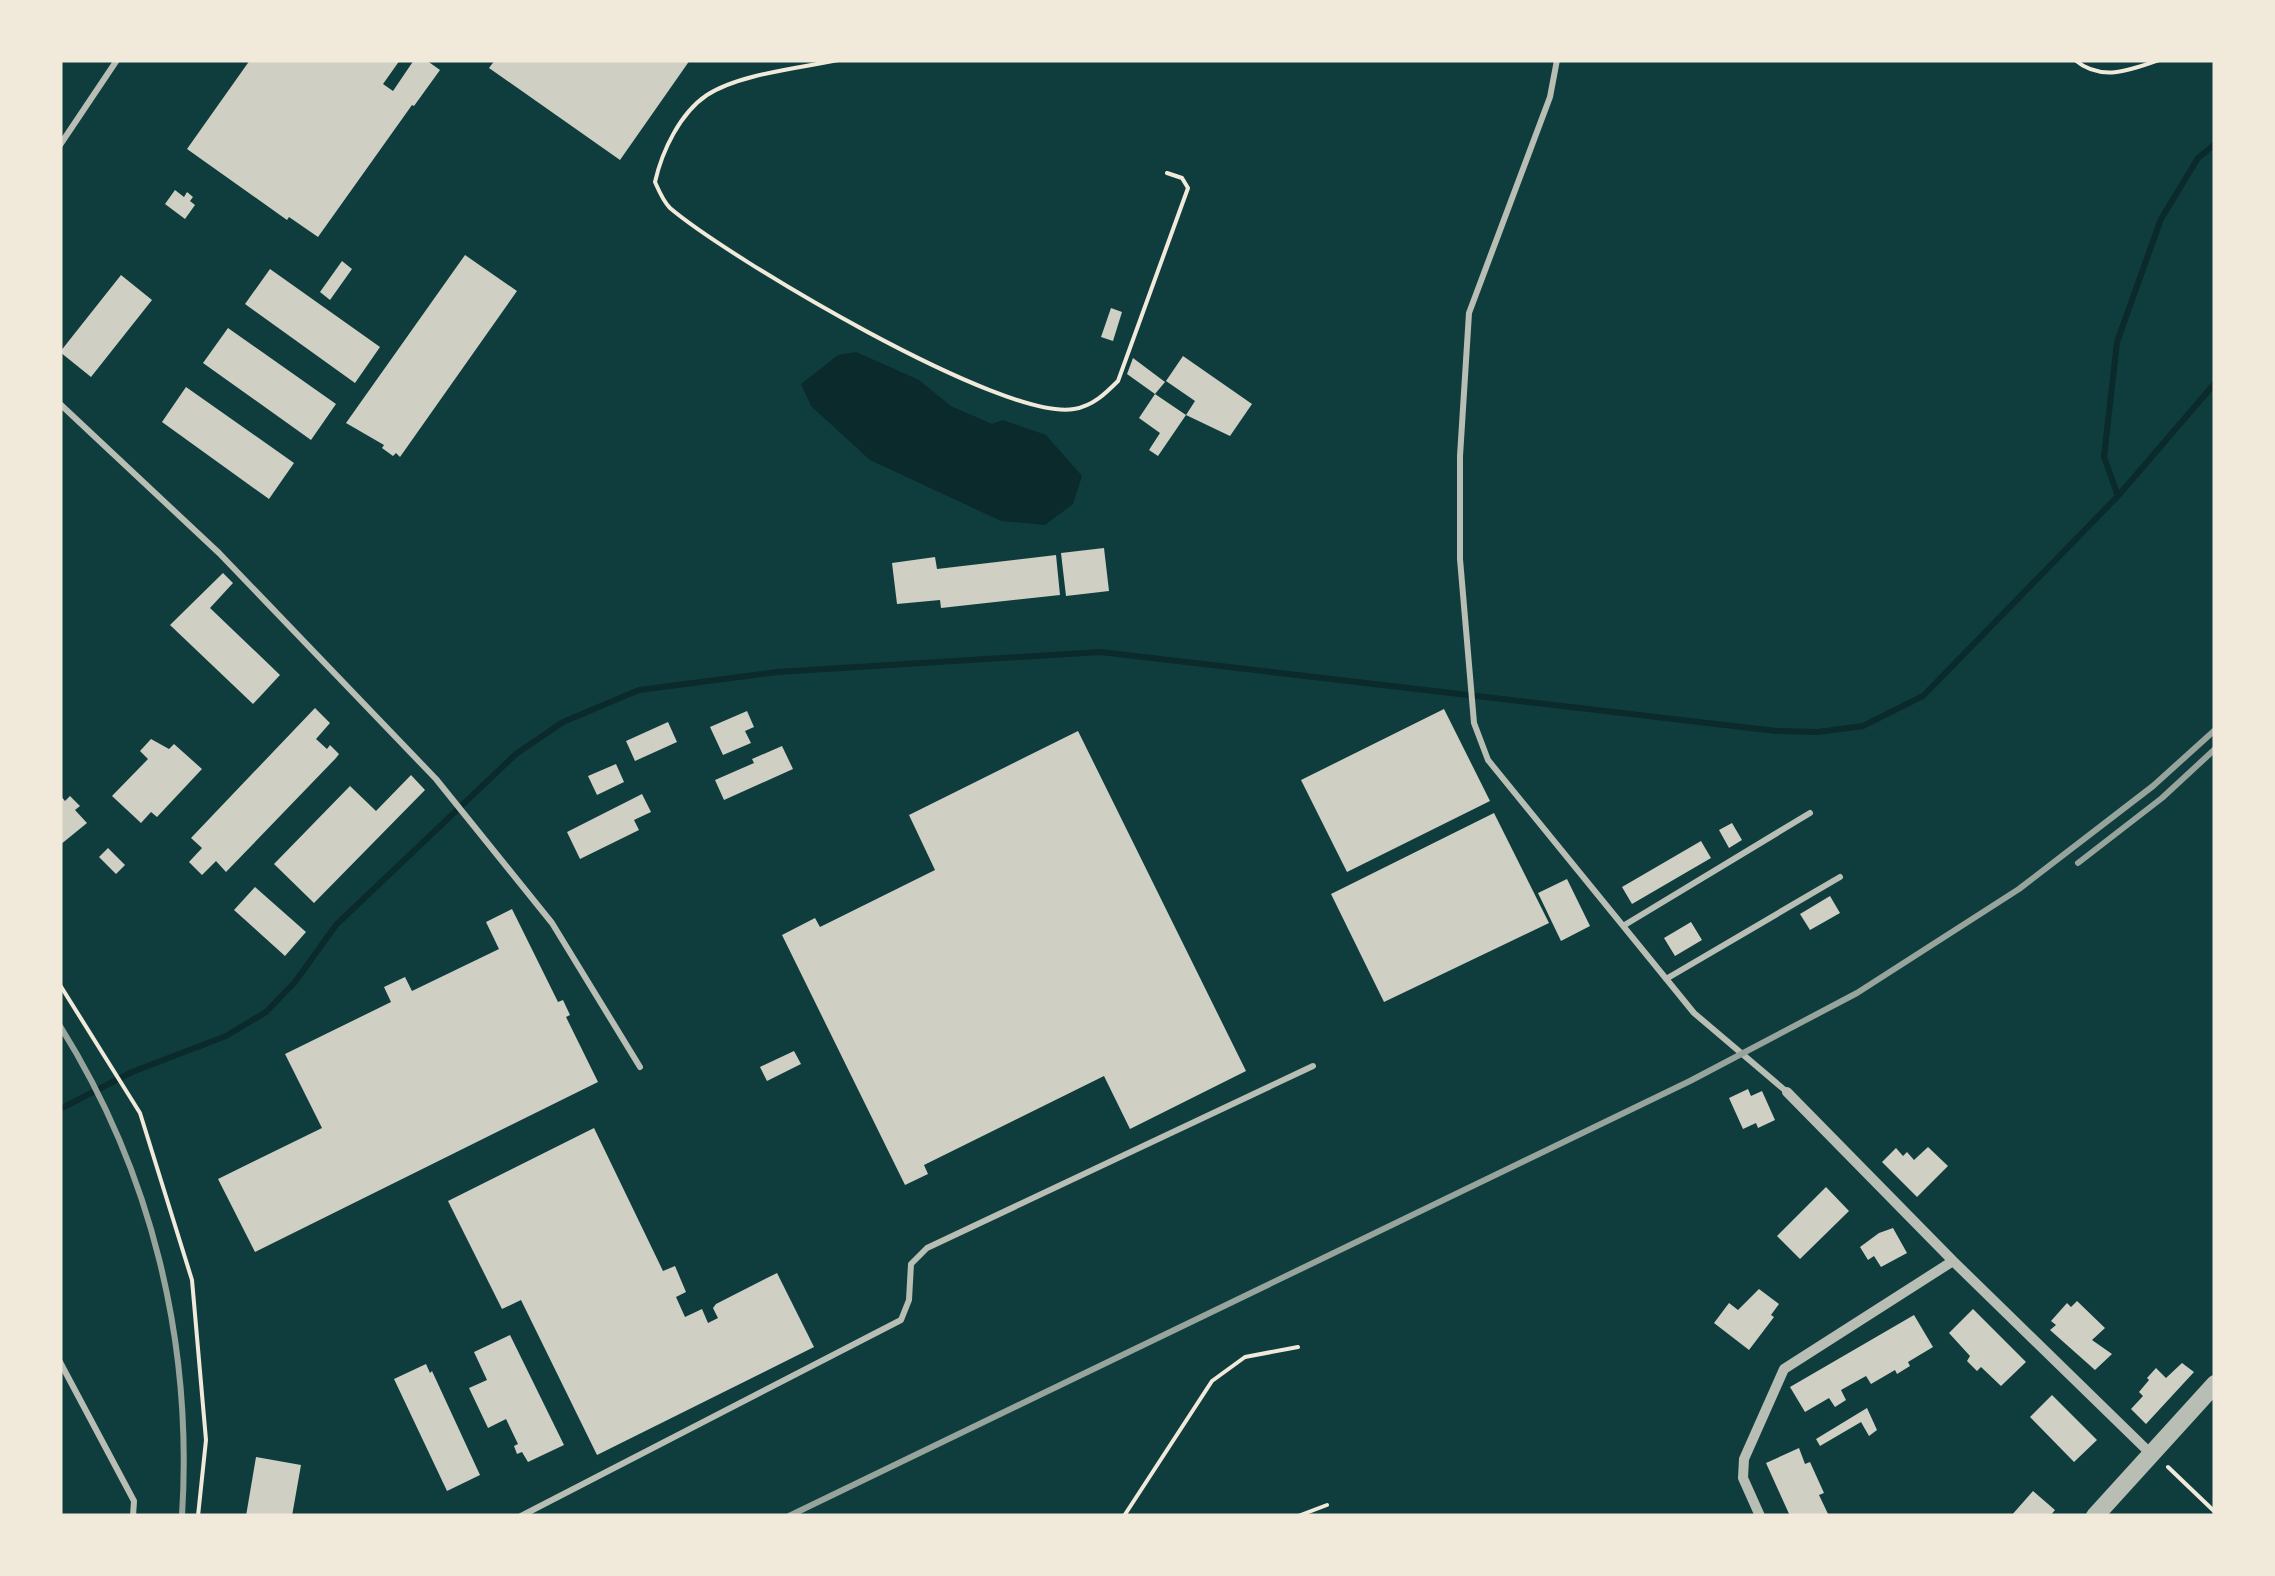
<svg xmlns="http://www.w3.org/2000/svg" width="2275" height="1576" font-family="'Zilla Slab',serif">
<rect width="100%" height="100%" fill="#0f3d3e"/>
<!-- water -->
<path fill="#0a2a2b" d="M 856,352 L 919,380 L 951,406 L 992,424 L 1003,420 L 1046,435 L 1082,476 L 1073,504 L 1045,525 L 1001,521 L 870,460 L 811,406 L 801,384 L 838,355 Z"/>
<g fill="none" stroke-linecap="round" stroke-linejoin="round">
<!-- stream -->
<path stroke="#0a2a2b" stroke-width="6" d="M 2118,496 L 2104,457 L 2117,342 L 2161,219 L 2198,158 L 2215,144
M 60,1109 L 132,1072 L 226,1036 L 266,1012 L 295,982 L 336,925 L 516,754 L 563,722 L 639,690 L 777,672 L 1100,652 L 1776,731 L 1818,732 L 1863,726 L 1923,696 L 2118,496 L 2215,383"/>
</g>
<!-- building -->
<path fill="#cfcfc3" d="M 250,60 L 400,60 L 383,84 L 393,91 L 414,60 L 426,60 L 440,70 L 414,106 L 412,105 L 318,237 L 289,217 L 287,220 L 187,149 Z
M 495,60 L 690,60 L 620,160 L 489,68 Z
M 175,190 L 184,197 L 187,192 L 193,197 L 190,201 L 195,205 L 185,219 L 165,204 Z
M 465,255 L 517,291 L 400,457 L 396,453 L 393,456 L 382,448 L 384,445 L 346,423 Z
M 342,261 L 352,269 L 330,300 L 320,292 Z
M 270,269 L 380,347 L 355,383 L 245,304 Z
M 121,275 L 152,300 L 91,377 L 60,352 Z
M 1111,308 L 1122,312 L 1113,341 L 1101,337 Z
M 228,328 L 336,404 L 311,440 L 203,363 Z
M 1183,356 L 1252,404 L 1230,436 L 1186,415 L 1195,401 L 1166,381 Z
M 1133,358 L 1165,382 L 1155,394 L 1127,374 Z
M 186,387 L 294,463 L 269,499 L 162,422 Z
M 1155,394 L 1186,415 L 1158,456 L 1149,450 L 1160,433 L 1139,418 Z
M 1104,548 L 1109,591 L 1066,596 L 1061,553 Z
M 1056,555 L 1060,595 L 941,608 L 940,600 L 897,604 L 892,563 L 935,557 L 937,569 Z
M 223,573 L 233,583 L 210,608 L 280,675 L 253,704 L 170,625 Z
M 315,708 L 330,723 L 316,739 L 327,749 L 330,745 L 339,754 L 336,758 L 226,872 L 216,861 L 202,875 L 189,862 L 202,848 L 191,838 Z
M 1444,709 L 1490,801 L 1347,872 L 1301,780 Z
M 747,711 L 754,727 L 745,731 L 751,743 L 723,755 L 710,727 Z
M 668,722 L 677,742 L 635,761 L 626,741 Z
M 1078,731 L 1246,1071 L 1130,1129 L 1104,1076 L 924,1165 L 928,1174 L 905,1185 L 782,935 L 815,918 L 820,927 L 935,870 L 909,815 Z
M 151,739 L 169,749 L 174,744 L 202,769 L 157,817 L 151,812 L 141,823 L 112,796 L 148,759 L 140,751 Z
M 782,746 L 793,769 L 724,800 L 715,780 L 754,763 L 752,759 Z
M 616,764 L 624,782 L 597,795 L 588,776 Z
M 411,775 L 425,790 L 314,903 L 274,864 L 350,786 L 376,811 Z
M 642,794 L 651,812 L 634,820 L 639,830 L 580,859 L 567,832 Z
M 60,795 L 65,801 L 70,796 L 80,806 L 75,810 L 87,823 L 60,845 Z
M 1494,813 L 1549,923 L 1384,1002 L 1331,894 Z
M 1732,823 L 1742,840 L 1729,848 L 1719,830 Z
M 1701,841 L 1711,858 L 1632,904 L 1622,887 Z
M 108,848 L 125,865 L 116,874 L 99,857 Z
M 1567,879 L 1590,926 L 1561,941 L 1538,893 Z
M 255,887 L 306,932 L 285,956 L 234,910 Z
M 1830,896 L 1840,913 L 1810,930 L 1800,914 Z
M 512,909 L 558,1002 L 563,1000 L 570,1015 L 566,1017 L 598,1082 L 255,1252 L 218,1179 L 322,1128 L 285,1054 L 391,1002 L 384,987 L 405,977 L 412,991 L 499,949 L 486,922 Z
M 1691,922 L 1702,940 L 1675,956 L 1664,938 Z
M 794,1051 L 801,1064 L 767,1081 L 760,1067 Z
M 1748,1089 L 1751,1096 L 1762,1091 L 1775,1120 L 1758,1128 L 1756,1123 L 1743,1129 L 1729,1098 Z
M 594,1128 L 663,1271 L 675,1266 L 686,1292 L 676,1297 L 685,1317 L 702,1309 L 708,1323 L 718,1318 L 713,1308 L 716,1304 L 777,1273 L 814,1347 L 597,1455 L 521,1300 L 502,1309 L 448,1201 Z
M 1928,1147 L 1948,1166 L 1917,1197 L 1882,1162 L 1896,1148 L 1903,1156 L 1907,1152 L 1914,1160 Z
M 1826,1187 L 1849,1211 L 1800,1259 L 1777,1236 Z
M 1893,1228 L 1907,1253 L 1881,1267 L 1874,1256 L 1868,1260 L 1860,1247 L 1879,1233 Z
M 1759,1289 L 1779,1304 L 1771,1315 L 1774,1317 L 1749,1350 L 1714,1323 L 1729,1303 L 1738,1310 Z
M 2077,1301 L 2105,1328 L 2092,1340 L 2112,1354 L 2095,1370 L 2050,1330 L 2056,1325 L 2051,1321 L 2067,1303 L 2071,1307 Z
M 1973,1309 L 2026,1362 L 2001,1386 L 1981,1367 L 1977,1371 L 1967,1361 L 1970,1356 L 1949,1333 Z
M 1914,1315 L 1933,1347 L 1908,1362 L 1910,1366 L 1897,1374 L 1895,1370 L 1871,1384 L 1866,1376 L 1841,1390 L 1846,1400 L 1835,1407 L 1829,1398 L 1805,1412 L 1790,1387 Z
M 510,1335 L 564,1445 L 528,1462 L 522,1452 L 517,1454 L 514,1446 L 518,1444 L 506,1419 L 488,1428 L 469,1388 L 487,1380 L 474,1352 Z
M 2182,1363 L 2194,1372 L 2146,1424 L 2131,1409 L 2143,1396 L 2139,1392 L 2149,1380 L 2147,1378 L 2156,1368 L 2166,1378 Z
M 426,1364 L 430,1373 L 432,1371 L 480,1475 L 447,1491 L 394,1379 Z
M 2052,1395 L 2097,1440 L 2074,1462 L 2030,1417 Z
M 1867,1408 L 1877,1430 L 1869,1436 L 1861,1422 L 1820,1446 L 1816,1439 Z
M 1799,1448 L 1805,1464 L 1810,1462 L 1824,1493 L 1819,1495 L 1829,1516 L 1790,1516 L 1766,1463 Z
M 256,1457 L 301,1465 L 292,1516 L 246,1516 Z
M 2033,1491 L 2055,1510 L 2050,1516 L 2011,1516 Z"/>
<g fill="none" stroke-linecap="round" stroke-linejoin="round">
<!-- path -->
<path stroke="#f1e9da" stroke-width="4" d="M 838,60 C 800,68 739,74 707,95 C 680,113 662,151 655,182 C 659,191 663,201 670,208 C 729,258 1004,422 1074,409 C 1093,406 1106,393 1118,381 L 1188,188 L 1182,178 L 1167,173
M 2075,60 C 2101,82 2131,70 2159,60
M 60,985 L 140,1113 L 192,1280 L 206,1440 L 198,1516
M 2168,1467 L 2215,1512
M 1124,1516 L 1212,1381 L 1245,1357 L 1298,1347
M 1298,1516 L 1327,1505"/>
<!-- service -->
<path stroke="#b8beb3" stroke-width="6" d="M 1557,60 L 1550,97 L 1469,313 L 1460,456 L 1460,559 L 1474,723 L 1488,760 L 1694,1013 L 1787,1092
M 60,145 L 117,60
M 60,404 L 219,553 L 436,779 L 552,923 L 640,1067
M 1623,926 L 1810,813
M 1666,979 L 1840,877
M 60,1362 L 134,1501 L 133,1516
M 521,1516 L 901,1320 L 909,1300 L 911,1264 L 927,1248 L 1313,1066"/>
<!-- minor -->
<path stroke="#b8beb3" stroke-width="10" d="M 1787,1092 L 1953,1261 L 2151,1454
M 1760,1516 L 1743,1478 L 1744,1459 L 1784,1369 L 1953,1261"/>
<!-- tertiary -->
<path stroke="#b8beb3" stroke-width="18" d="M 2095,1516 L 2215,1384"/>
<!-- rail -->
<path stroke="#97a49c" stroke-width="6" d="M 2078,863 L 2162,798 L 2215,749
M 60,1026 C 152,1173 193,1343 182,1516
M 789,1516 L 1690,1081 L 1857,993 L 2019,889 L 2153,786 L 2215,730"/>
</g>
<!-- border -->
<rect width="2275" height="1576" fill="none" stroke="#f1e9da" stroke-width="125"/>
</svg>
